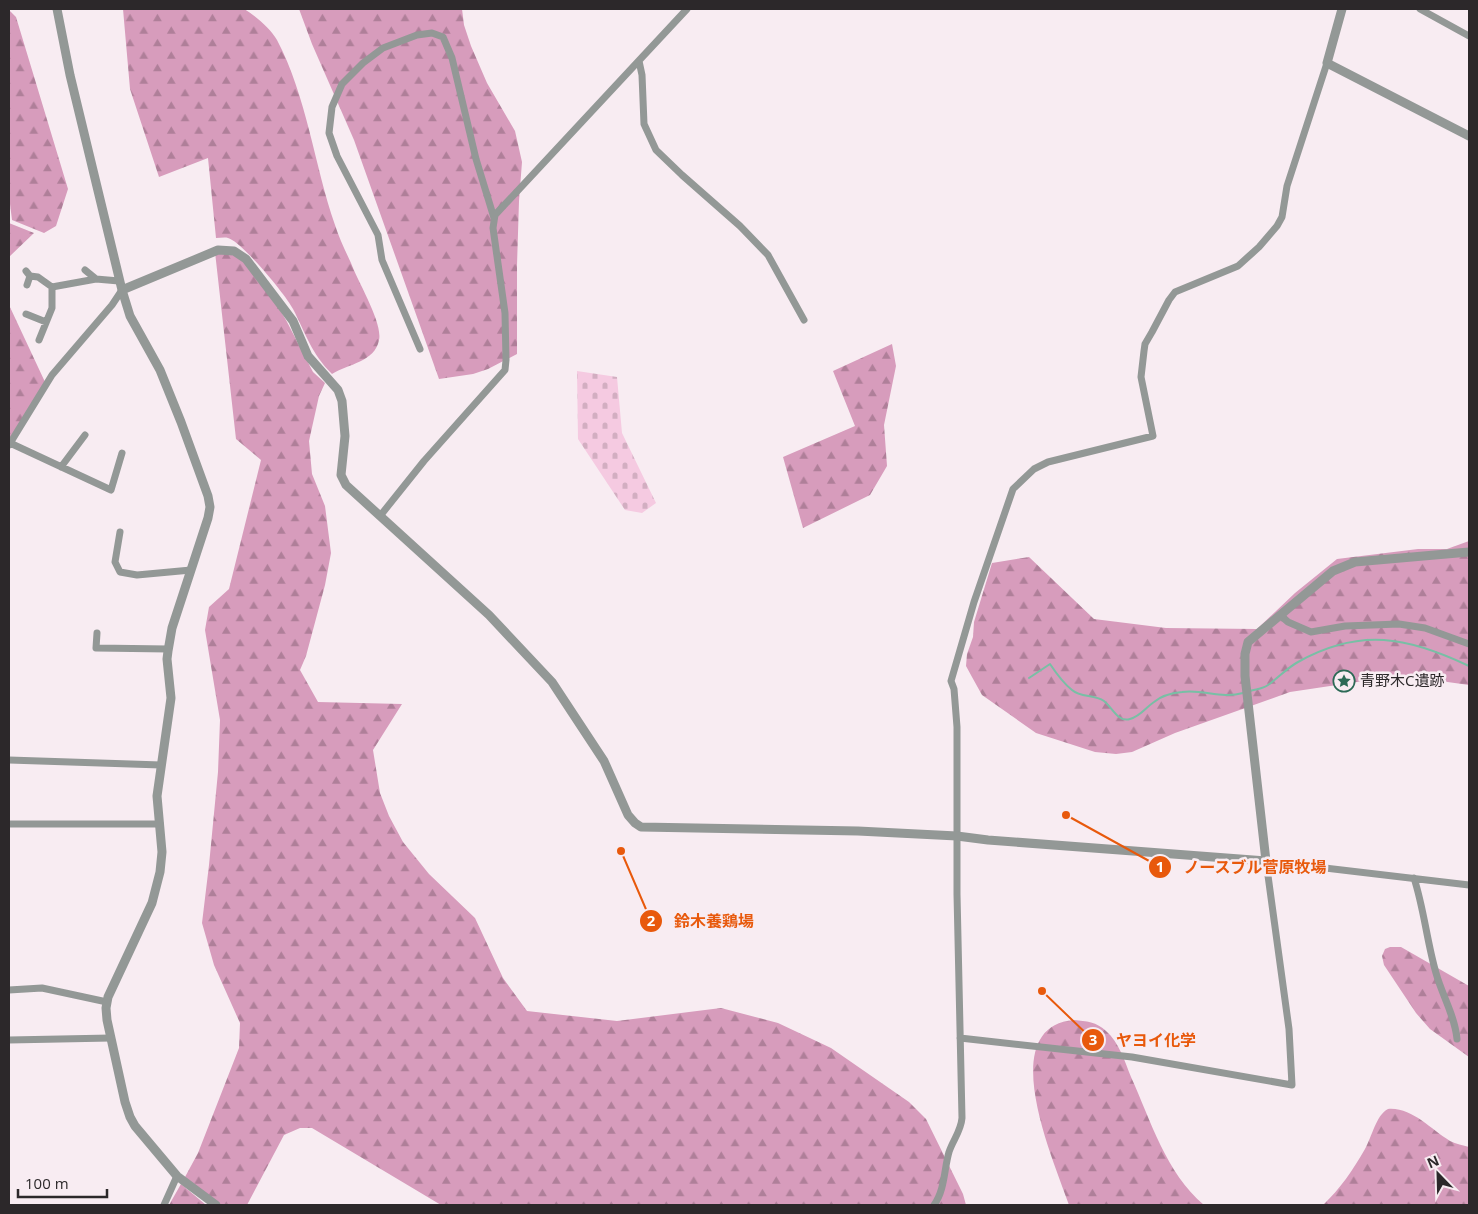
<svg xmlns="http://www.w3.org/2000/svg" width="1478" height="1214" font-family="'Open Sans','Noto Sans JP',sans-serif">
<defs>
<pattern id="forest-firs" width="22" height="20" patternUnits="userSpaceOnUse" patternTransform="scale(1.25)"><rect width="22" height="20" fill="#d79cbc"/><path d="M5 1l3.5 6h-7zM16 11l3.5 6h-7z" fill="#af7f99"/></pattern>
<pattern id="cemetery-stones" width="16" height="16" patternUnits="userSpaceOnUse" patternTransform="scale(1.25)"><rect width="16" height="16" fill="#f5cae1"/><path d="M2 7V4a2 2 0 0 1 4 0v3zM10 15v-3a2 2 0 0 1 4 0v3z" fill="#d2aec1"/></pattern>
</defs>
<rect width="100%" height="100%" fill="#f8ecf2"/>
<!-- forest -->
<path fill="url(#forest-firs)" d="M 123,9 L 244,9 C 256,16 270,28 277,40 C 307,97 314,164 335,225 C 339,238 345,250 351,263 C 358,282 383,323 379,340 C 375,362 348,364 332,374 C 311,353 306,334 293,309 C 286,295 241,241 228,238 C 225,237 220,238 216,238 L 208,158 L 159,177 L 130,89 Z
M 299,9 L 462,9 L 464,25 L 471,46 L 487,83 L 515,131 L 522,162 L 519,201 L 517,265 L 517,354 L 488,369 L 473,374 L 439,379 L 354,140 L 312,44 Z
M 9,10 L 16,17 L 68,189 L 56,226 L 44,233 L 12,220 L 9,196 Z
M 9,223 L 34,233 L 9,257 Z
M 215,252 L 234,253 L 248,265 L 269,292 L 286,320 L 313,372 L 325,383 L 319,396 L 309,441 L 312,474 L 325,506 L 331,553 L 325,585 L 306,656 L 300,670 L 318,702 L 402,704 L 373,750 L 380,793 L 389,816 L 403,842 L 429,874 L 475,918 L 503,978 L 527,1011 L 617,1021 L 721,1008 L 778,1023 L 831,1048 L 909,1102 L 926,1119 L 963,1194 L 966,1205 L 441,1205 L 312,1128 L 300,1128 L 284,1135 L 247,1205 L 222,1205 L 212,1202 L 185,1177 L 198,1153 L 239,1048 L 240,1023 L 214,965 L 202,923 L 209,865 L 218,772 L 220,720 L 205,630 L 209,607 L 229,589 L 261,460 L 236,439 Z
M 9,305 L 45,382 L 9,440 Z
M 892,344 L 896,366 L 884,425 L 887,466 L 870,495 L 803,528 L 783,457 L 855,426 L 833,371 Z
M 1469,541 L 1469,685 L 1426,679 L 1377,679 L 1290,692 L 1175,733 L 1132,752 L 1116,754 L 1095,752 L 1036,733 L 982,695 L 972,677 L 966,666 L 967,654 L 973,637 L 974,622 L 992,563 L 1029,557 L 1094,619 L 1166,628 L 1257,629 L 1295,593 L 1337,559 L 1418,549 L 1447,549 Z
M 1390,947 L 1401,947 L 1469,986 L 1469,1057 L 1430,1029 L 1416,1013 L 1384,965 L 1382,956 L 1385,949 Z
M 1074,1020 C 1086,1021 1097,1022 1106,1031 C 1119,1042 1125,1062 1131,1077 C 1151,1121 1166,1173 1204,1205 L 1069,1205 C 1055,1163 993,1027 1074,1020 Z
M 1388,1109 C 1412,1107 1430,1129 1450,1141 C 1456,1144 1463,1145 1469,1147 L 1469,1205 L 1323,1205 C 1340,1189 1353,1170 1365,1149 C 1372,1137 1376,1115 1388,1109 Z
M 181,1184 L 206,1205 L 169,1205 Z"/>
<!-- cemetery -->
<path fill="url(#cemetery-stones)" d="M 577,371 L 617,377 L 622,433 L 656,503 L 642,513 L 625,510 L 578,439 Z"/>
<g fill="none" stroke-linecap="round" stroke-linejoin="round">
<!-- stream -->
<path stroke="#78bfa5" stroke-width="2" d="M 1029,678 L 1050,664 C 1056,673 1063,683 1072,690 C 1081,698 1094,694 1104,701 C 1112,707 1118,723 1130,719 C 1141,716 1145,708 1154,702 C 1162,695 1172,693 1182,692 C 1203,689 1221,699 1243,693
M 1250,691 C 1256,689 1263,689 1268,685 C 1278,678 1287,668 1298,662 C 1360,627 1408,637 1469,666"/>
<!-- minor -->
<path stroke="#939896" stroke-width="7" d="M 1420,9 L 1469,36
M 639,61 L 642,75 L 644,124 L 656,150 L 682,175 L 740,226 L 768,255 L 804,320
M 85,270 L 96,279
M 26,271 L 30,276 L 27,285
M 30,276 L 38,277 L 52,287 L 96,279 L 119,281
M 26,314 L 46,322
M 39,340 L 52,308 L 52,287
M 420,349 L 382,260 L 378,235 L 337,156 L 329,133 L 332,107 L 342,84 L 363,63 L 383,48 L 417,35 L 432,33 L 443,37 L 452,58 L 476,159 L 494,218
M 10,443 L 111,490 L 122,453
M 9,445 L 52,375 L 112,305 L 122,290
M 61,467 L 85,435
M 380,516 L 424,461 L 505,370 L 506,360 L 505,313 L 493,228 L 495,215 L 687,9
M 120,532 L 115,562 L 120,572 L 137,575 L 191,570
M 1280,615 L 1288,622 L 1311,632 L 1345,626 L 1399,624 L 1425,628 L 1469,644
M 97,633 L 96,648 L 168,649
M 9,760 L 161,765
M 9,824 L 160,824
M 1414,878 C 1424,909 1427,942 1436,973 C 1442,995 1455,1016 1457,1039
M 9,990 L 42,988 L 107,1002
M 960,1038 L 1132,1057 L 1292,1085 L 1289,1029 L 1266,861 L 1469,885
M 9,1040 L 111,1038
M 164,1205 L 177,1176
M 934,1205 C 945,1190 944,1169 949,1152 C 953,1140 961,1131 962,1118 L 957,894 L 957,727 L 954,689 L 951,681 L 974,602 L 1013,489 L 1034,469 L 1048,462 L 1153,436 L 1141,377 L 1144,351 L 1145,344 L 1152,332 L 1169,300 L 1175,292 L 1238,266 L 1259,247 L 1277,226 L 1282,217 L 1287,186 L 1327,63"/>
<!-- tertiary -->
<path stroke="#939896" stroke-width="9" d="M 57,9 L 70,75 L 122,290 L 130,316 L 160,370 L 181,422 L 208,496 L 210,507 L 208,518 L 172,628 L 168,651 L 167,659 L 171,698 L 157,796 L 162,852 L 160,872 L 152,903 L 108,997 L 106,1008 L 107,1020 L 125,1102 L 130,1117 L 135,1126 L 177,1176 L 216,1205
M 1342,9 L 1327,63 L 1469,136
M 122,290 L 218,250 L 234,251 L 246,259 L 293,321 L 308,356 L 338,390 L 342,401 L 345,436 L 341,475 L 346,485 L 489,615 L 552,682 L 604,761 L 628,815 L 635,823 L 641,827 L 858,831 L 957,836 L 988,840 L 1266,861 L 1245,676 L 1245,654 L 1248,642 L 1333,571 L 1355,562 L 1469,552"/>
</g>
<!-- icons -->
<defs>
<g id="sight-ring" transform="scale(1.125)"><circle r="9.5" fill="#f8ecf2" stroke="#2c6a56" stroke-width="1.5"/><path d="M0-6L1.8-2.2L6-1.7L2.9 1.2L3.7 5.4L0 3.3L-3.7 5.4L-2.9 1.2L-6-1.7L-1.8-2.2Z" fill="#2c6a56"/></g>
</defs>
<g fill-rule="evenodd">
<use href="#sight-ring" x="1344" y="681"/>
</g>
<g text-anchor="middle" stroke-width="5" stroke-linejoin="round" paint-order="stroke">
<!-- poi labels -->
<g font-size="15" fill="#2c282a" stroke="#f8ecf2" text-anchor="start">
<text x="1360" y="686">青野木C遺跡</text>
</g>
</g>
<!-- callouts -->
<path fill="none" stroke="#e8590c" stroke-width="2" d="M1066 815L1160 867M621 851L651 921M1042 991L1093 1040"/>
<g fill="#e8590c" stroke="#f8ecf2" stroke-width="2">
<circle cx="1066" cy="815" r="5"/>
<circle cx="621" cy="851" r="5"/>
<circle cx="1042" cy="991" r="5"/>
<circle cx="1160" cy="867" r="12"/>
<circle cx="651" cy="921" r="12"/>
<circle cx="1093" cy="1040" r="12"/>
</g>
<g font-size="15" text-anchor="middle" font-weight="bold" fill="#fff">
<text x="1160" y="872">1</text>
<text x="651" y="926">2</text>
<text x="1093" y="1045">3</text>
</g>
<g font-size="16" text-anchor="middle" font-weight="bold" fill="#e8590c" stroke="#f8ecf2" stroke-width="5" stroke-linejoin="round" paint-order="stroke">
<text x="1255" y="873">ノースブル菅原牧場</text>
<text x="714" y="927">鈴木養鶏場</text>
<text x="1156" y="1046">ヤヨイ化学</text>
</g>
<!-- border -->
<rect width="1478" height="1214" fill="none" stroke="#2c282a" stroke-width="20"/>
<!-- north arrow -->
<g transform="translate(1438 1174) rotate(337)" stroke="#f8ecf2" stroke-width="4" paint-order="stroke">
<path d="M0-4L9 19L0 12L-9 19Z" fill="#2c282a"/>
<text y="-8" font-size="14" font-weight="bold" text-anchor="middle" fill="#2c282a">N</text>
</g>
<!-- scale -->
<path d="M18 1189v8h89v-8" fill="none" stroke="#2c282a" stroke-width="2.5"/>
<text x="25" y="1189" font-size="15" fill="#2c282a" stroke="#f8ecf2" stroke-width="4" paint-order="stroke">100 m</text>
</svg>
